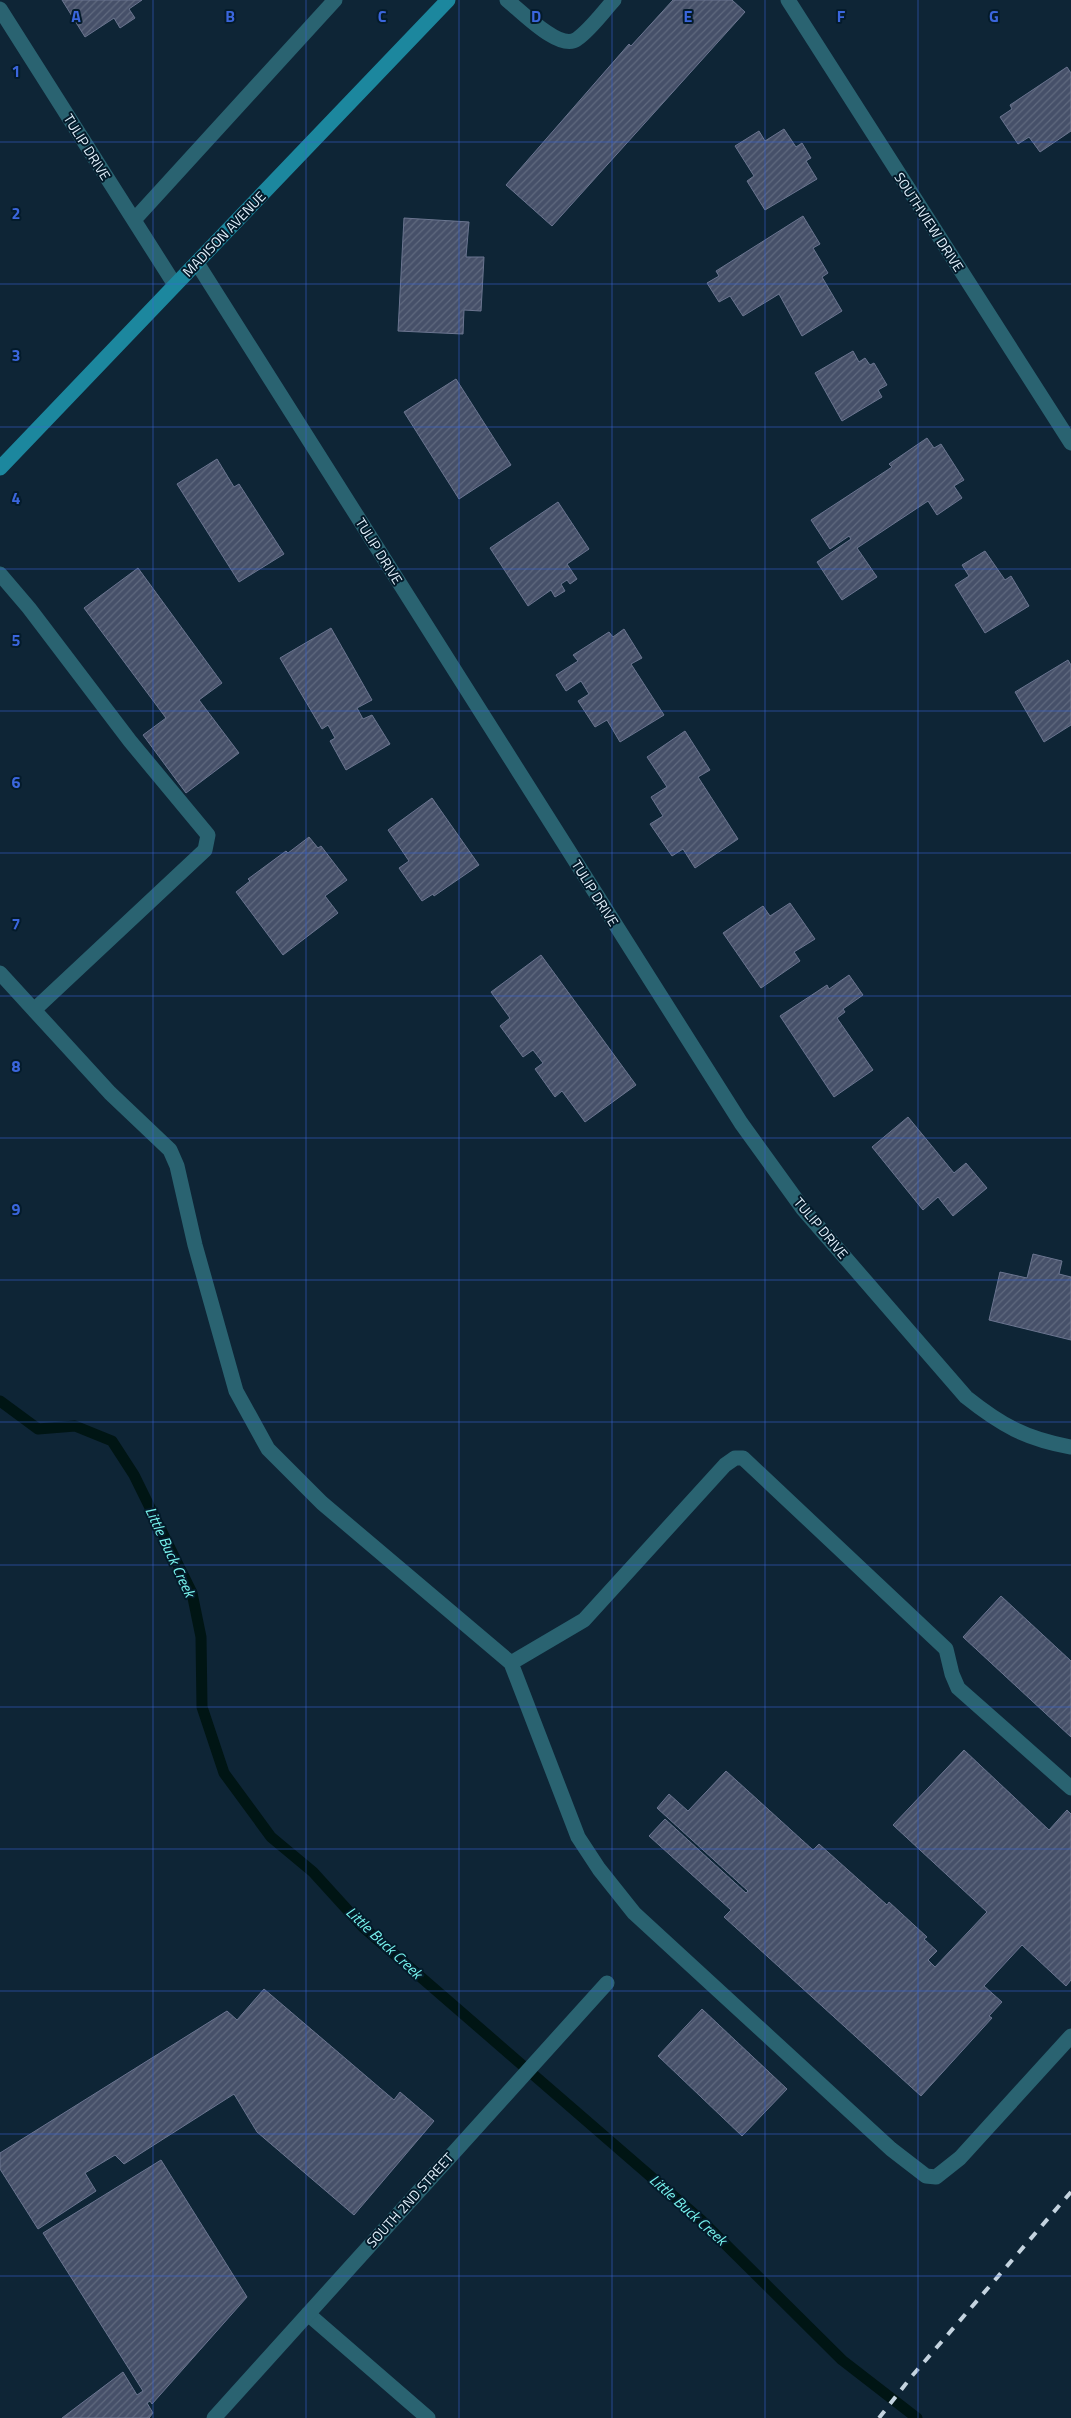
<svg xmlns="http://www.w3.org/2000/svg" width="1071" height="2418" font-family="'Titillium Web',sans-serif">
<defs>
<pattern id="building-hatch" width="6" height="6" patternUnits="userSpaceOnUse" patternTransform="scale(1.25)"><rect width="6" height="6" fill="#465069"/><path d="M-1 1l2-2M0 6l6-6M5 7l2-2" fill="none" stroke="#606a7f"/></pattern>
</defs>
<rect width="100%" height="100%" fill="#0e2536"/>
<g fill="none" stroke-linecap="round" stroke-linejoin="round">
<!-- stream -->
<path stroke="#001514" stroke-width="11" d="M 0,1401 L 38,1429 L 75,1426 L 112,1441 L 134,1475 L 192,1593 L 201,1637 L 202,1707 L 224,1773 L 271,1837 L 313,1872 L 363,1927 L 701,2220 L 842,2360 L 917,2418"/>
</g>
<!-- building -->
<path fill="url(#building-hatch)" stroke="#6b7590" d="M 62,0 L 142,0 L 129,9 L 135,18 L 120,28 L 114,18 L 85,37 Z
M 673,0 L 732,0 L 745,12 L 552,226 L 506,185 L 629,44 L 631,46 Z
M 1067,67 L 1071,73 L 1071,131 L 1040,152 L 1029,137 L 1018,144 L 1000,117 L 1012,109 L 1010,105 Z
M 784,129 L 796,147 L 802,143 L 811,158 L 806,161 L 817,179 L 765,210 L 747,181 L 754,176 L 735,146 L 759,131 L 765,141 Z
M 803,216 L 820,244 L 813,248 L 828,273 L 822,277 L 842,311 L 802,336 L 779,294 L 743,316 L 730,296 L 719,302 L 707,283 L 719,276 L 716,271 Z
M 404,218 L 469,222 L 466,257 L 484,257 L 481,311 L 464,310 L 463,334 L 398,331 Z
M 853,351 L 859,362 L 865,358 L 870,365 L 874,363 L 887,385 L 878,390 L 882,397 L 842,421 L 815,373 Z
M 456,379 L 511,465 L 459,499 L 404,412 Z
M 927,438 L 934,448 L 941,444 L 964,480 L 954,486 L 962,498 L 937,515 L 928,501 L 857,548 L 877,577 L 842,600 L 817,562 L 851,539 L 849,536 L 830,549 L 811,520 L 892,467 L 889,464 Z
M 217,459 L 234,487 L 239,484 L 284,554 L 239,582 L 177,484 Z
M 558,502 L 589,549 L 567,564 L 577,579 L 570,584 L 567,580 L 561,584 L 565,591 L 555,597 L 551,590 L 528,606 L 490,548 Z
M 985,551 L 1005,580 L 1011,576 L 1029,606 L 985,633 L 955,585 L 969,576 L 962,565 Z
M 138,568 L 222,683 L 199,700 L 239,753 L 186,793 L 143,735 L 166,718 L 84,608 Z
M 331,628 L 372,700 L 357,708 L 363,719 L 372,715 L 390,744 L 346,770 L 330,741 L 335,738 L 328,725 L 322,729 L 280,658 Z
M 624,629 L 642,658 L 631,664 L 664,715 L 620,742 L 607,720 L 595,727 L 578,701 L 589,694 L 581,681 L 566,691 L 556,675 L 578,661 L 573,655 L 609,632 L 613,637 Z
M 1068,660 L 1071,665 L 1071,725 L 1044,742 L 1015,692 Z
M 685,731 L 710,770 L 698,777 L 738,839 L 695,868 L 683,849 L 672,856 L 650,824 L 663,816 L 651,797 L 667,787 L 647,757 Z
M 432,798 L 479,865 L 434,896 L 433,894 L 422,901 L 399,868 L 409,861 L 388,830 Z
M 309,837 L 318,848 L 321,846 L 347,880 L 325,896 L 338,913 L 283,955 L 236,892 L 250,881 L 248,879 L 286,851 L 288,853 Z
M 790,903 L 815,939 L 794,952 L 800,961 L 761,988 L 723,933 L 763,906 L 770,916 Z
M 541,955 L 636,1085 L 585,1122 L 562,1091 L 555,1097 L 535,1069 L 543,1063 L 533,1050 L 523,1057 L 500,1026 L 510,1018 L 491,992 Z
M 849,975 L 863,995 L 843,1009 L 845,1012 L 837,1018 L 873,1070 L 834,1097 L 780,1016 L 827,985 L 829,989 Z
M 908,1117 L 954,1173 L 966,1163 L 987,1188 L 953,1216 L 938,1197 L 923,1210 L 872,1147 Z
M 1033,1254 L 1062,1261 L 1059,1274 L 1071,1277 L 1071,1340 L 989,1320 L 1000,1272 L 1027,1278 Z
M 1001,1596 L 1071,1661 L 1071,1737 L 963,1637 Z
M 964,1750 L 1049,1830 L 1067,1810 L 1071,1814 L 1071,1980 L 1066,1986 L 1022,1945 L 984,1986 L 1002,2002 L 989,2016 L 992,2018 L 921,2096 L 724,1917 L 731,1910 L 649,1836 L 665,1819 L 746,1893 L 748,1891 L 657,1808 L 669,1794 L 688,1811 L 726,1771 L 813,1850 L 819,1844 L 887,1905 L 889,1902 L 927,1937 L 924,1939 L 937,1951 L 928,1960 L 935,1967 L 987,1912 L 893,1825 Z
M 264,1989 L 394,2100 L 400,2092 L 434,2121 L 354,2215 L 257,2132 L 234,2094 L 124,2164 L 115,2155 L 85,2173 L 96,2191 L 38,2229 L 0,2169 L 0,2153 L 227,2011 L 237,2020 Z
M 702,2009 L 787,2089 L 742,2136 L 658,2056 Z
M 161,2160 L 247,2297 L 152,2404 L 150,2401 L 147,2403 L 153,2413 L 149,2418 L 62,2418 L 123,2372 L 137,2395 L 143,2391 L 43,2233 Z"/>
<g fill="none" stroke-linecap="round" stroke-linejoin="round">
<!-- lane -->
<path stroke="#2a6371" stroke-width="15" d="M 507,0 C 521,11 560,52 577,39 C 591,29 603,12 614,0
M 0,574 L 29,608 L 130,741 L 208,835 L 205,850 L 34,1010
M 0,973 L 110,1093 L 170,1150 L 177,1166 L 195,1245 L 236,1391 L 268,1449 L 322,1503 L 511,1663 L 578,1837 L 599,1869 L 634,1913 L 891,2149 L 926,2176 L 936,2177 L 960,2158 L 1071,2036
M 511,1663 L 584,1620 L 725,1465 L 735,1458 L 743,1458 L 946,1649 L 952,1674 L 958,1688 L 1071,1788
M 308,2314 L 428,2418"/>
<!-- street -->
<path stroke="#2a6371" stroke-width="15" d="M 788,0 L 1071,443
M 0,9 L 175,285
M 134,220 L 335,0
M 197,263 L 741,1123 L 803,1209 L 966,1397 C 1001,1425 1026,1439 1071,1447
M 214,2418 L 607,1983"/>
<!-- secondary -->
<path stroke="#1c879e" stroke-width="15" d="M 0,468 L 448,0"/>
<!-- rail -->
<path stroke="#c4d3df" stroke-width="4" stroke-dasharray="9 9" stroke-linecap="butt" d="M 879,2418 L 912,2376 L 1071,2192"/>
</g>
<!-- grid -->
<path fill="none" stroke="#3b66dd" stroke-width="1" stroke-opacity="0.55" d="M 153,0 L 153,2418M 306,0 L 306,2418M 459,0 L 459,2418M 612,0 L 612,2418M 765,0 L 765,2418M 918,0 L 918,2418M 0,142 L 1071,142M 0,284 L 1071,284M 0,427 L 1071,427M 0,569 L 1071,569M 0,711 L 1071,711M 0,853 L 1071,853M 0,996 L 1071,996M 0,1138 L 1071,1138M 0,1280 L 1071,1280M 0,1422 L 1071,1422M 0,1565 L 1071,1565M 0,1707 L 1071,1707M 0,1849 L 1071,1849M 0,1991 L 1071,1991M 0,2134 L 1071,2134M 0,2276 L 1071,2276"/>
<g text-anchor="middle" stroke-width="4" stroke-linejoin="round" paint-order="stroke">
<!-- street labels -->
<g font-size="14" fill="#e2f0fb" stroke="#041b2b">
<text transform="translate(87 147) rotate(58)" y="5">TULIP DRIVE</text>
<text transform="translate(929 222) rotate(57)" y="5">SOUTHVIEW DRIVE</text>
<text transform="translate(224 234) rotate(-46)" y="5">MADISON AVENUE</text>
<text transform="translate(379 551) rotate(58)" y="5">TULIP DRIVE</text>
<text transform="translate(595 893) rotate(58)" y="5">TULIP DRIVE</text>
<text transform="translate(821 1228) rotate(50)" y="5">TULIP DRIVE</text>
<text transform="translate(410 2200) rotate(-48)" y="5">SOUTH 2ND STREET</text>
</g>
<!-- water labels -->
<g font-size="15" font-style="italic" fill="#78f4ee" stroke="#041b2b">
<text transform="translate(170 1552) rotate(65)" y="5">Little Buck Creek</text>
<text transform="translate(384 1943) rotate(43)" y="5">Little Buck Creek</text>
<text transform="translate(688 2210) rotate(42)" y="5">Little Buck Creek</text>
</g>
</g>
<g font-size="16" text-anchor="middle" font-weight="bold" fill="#3b66dd" stroke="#041b2b" stroke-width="4" stroke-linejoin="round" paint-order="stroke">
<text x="76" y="22">A</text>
<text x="230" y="22">B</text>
<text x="382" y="22">C</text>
<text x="536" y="22">D</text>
<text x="688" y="22">E</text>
<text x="841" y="22">F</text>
<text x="994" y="22">G</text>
<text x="16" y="77">1</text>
<text x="16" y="219">2</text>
<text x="16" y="361">3</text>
<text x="16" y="504">4</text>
<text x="16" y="646">5</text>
<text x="16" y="788">6</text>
<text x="16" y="930">7</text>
<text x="16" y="1072">8</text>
<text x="16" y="1215">9</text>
</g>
</svg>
